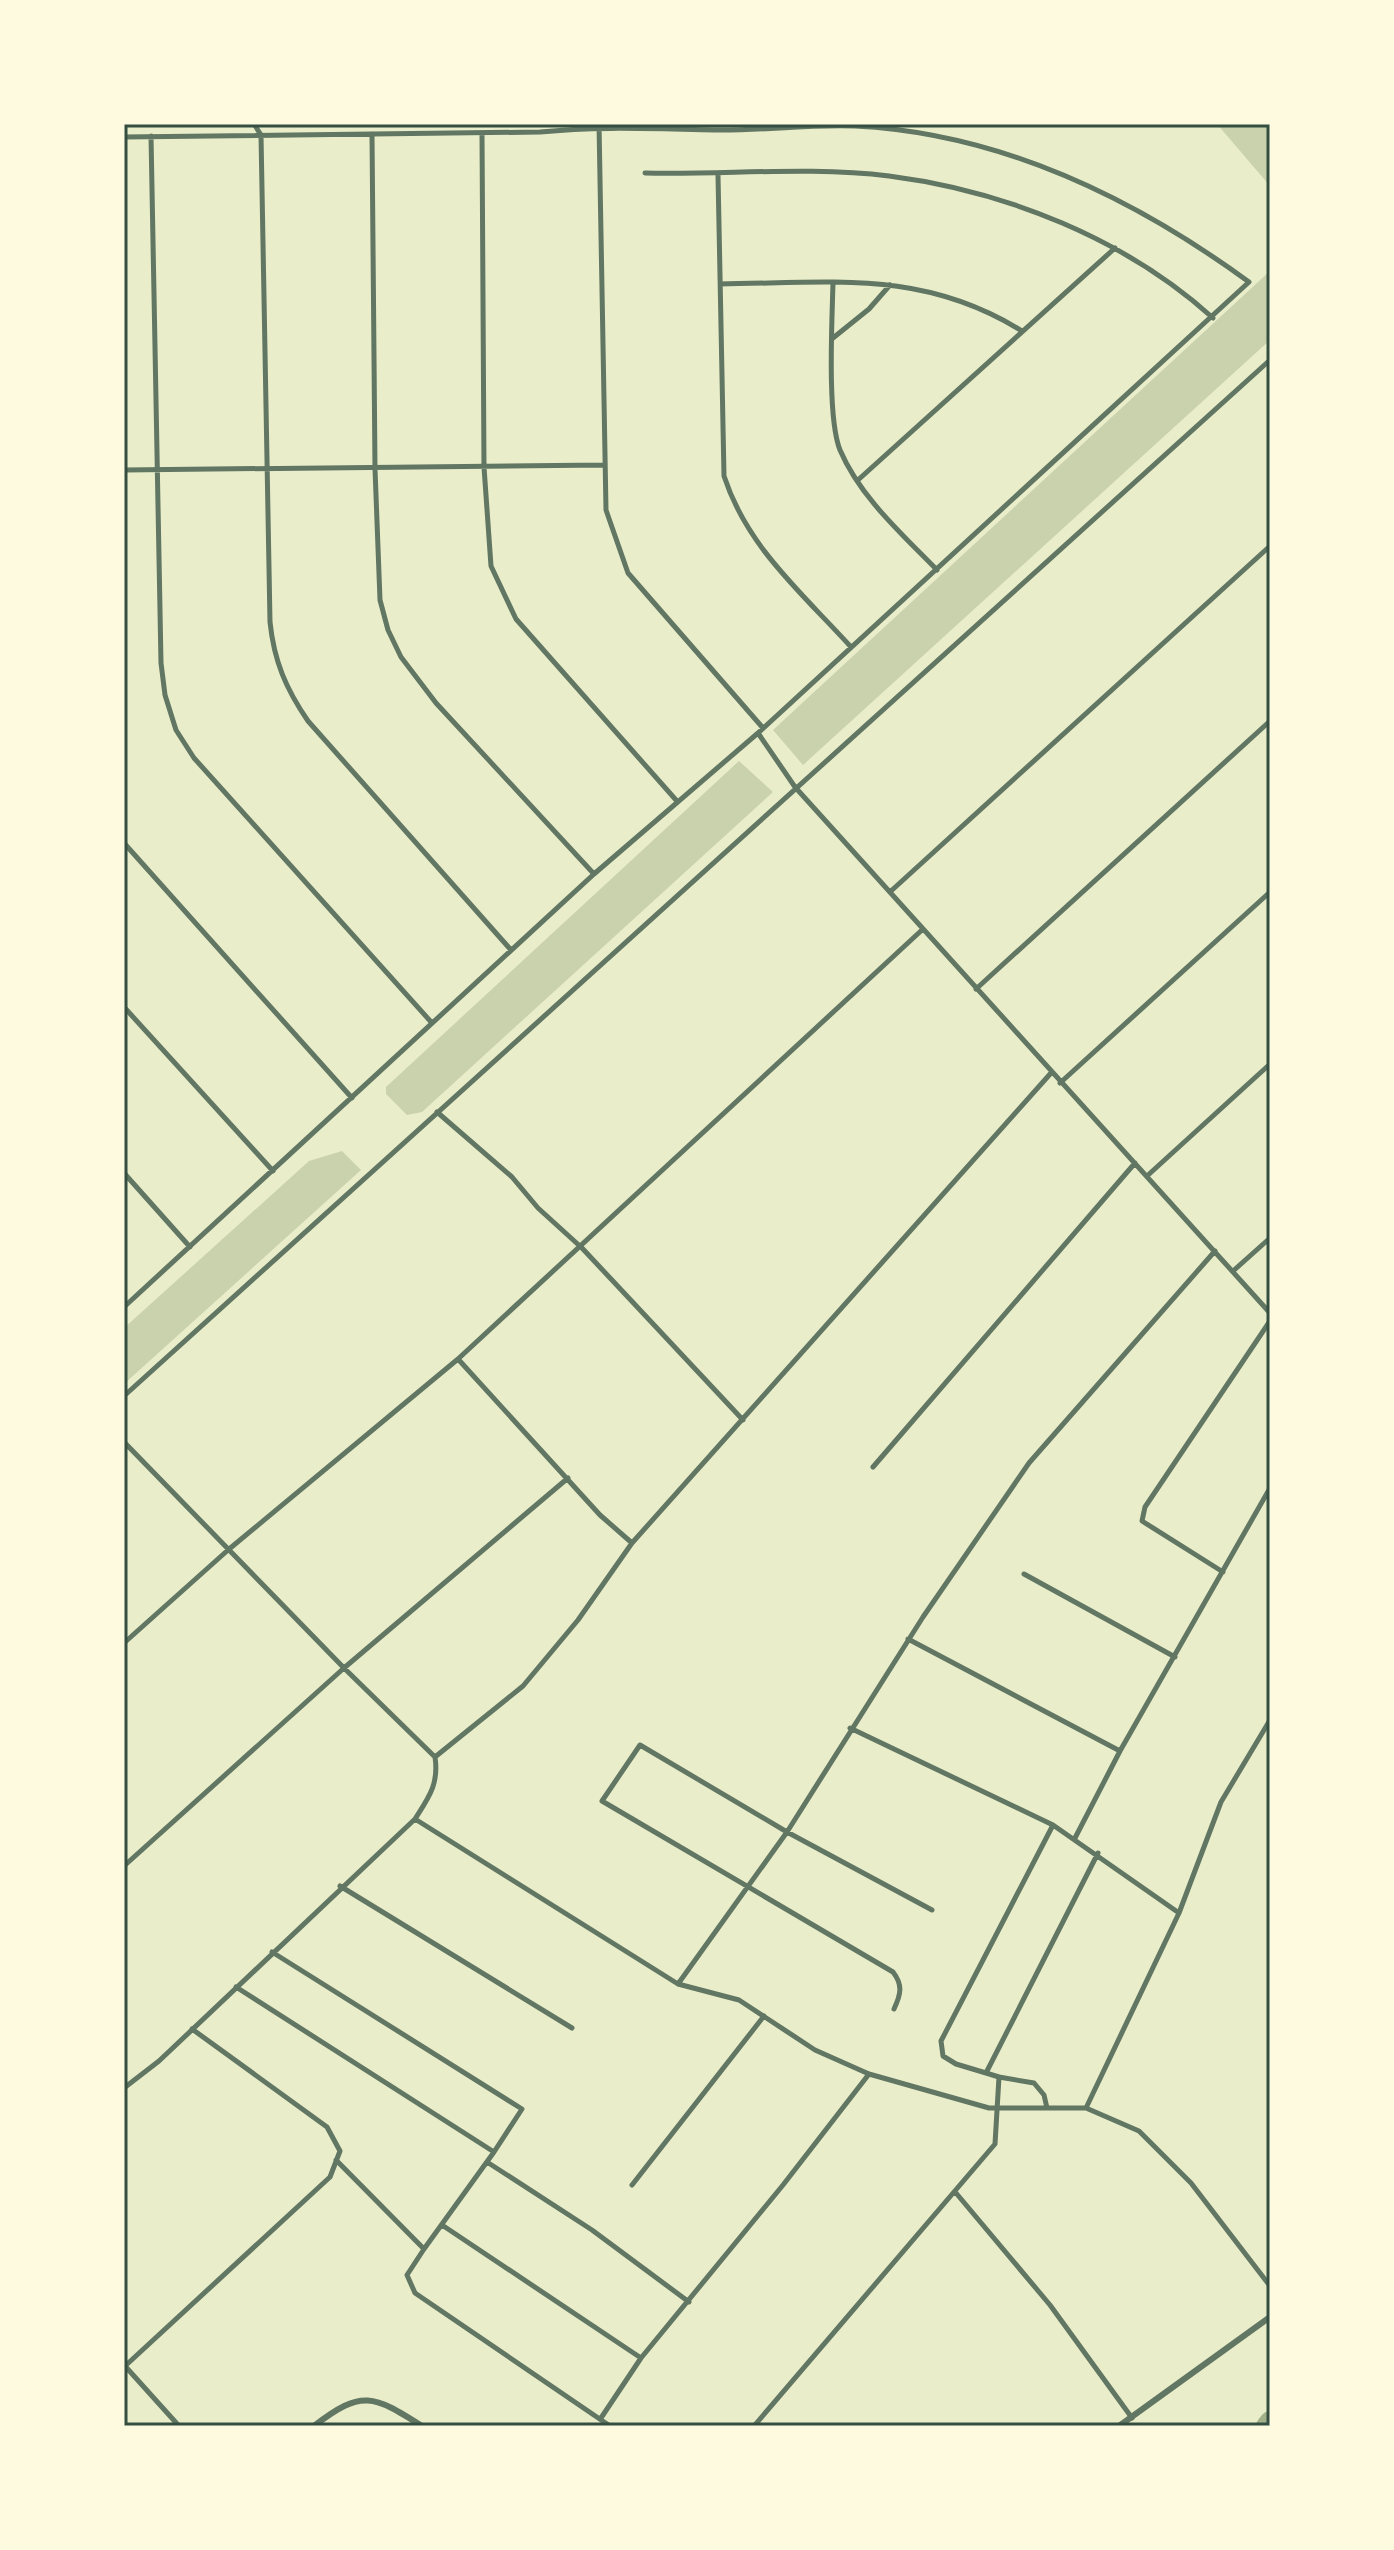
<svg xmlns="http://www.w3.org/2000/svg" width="1394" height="2550" font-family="'Open Sans',sans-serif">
<rect width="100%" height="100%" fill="#e9edc9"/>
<!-- green -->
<path fill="#cad2ad" d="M 1217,124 L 1270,124 L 1270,186 Z
M 1270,271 L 1270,340 L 803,765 L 773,730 Z
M 739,761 L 773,792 L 422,1112 L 407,1115 L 386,1094 L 386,1087 Z
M 342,1151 L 361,1170 L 124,1384 L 124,1328 L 309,1161 Z"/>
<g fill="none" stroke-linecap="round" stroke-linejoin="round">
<!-- river -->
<path stroke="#a3b18a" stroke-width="20" d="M 1266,2426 L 1270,2421"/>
<!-- minor -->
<path stroke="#617663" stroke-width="5" d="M 254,124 L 261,135 L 270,622 C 274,661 286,689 308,721 L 511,950
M 599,124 L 606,510 L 628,573 L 763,728
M 482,133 L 484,467 L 491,566 L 516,619 L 676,800
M 372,134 L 375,469 L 380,600 L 388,630 L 401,657 L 436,703 L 594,874
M 151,136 L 161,663 L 165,695 L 176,730 L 194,758 L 432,1023
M 124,137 L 540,132 C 599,126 656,129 715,130 C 761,131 808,124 855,126 C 999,133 1134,198 1249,282 L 758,733 L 594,874 L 124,1307
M 645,173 C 726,175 809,166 889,176 C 1006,191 1126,239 1213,318
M 718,175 L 724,476 C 747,547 802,593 851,647
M 833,283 C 832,321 827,418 840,450 C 860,497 902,534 937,570
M 720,284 C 831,283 922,269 1022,331
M 833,338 L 869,309 L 890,285
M 124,470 L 603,465
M 858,480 L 1115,248
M 758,733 L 795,787 L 1270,1313
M 124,843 L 352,1098
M 891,891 L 1270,546
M 976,989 L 1270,721
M 124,1007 L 273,1171
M 1060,1083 L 1270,892
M 437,1112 L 512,1177 L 538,1208 L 582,1248 L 743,1420
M 124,1173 L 190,1247
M 1147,1176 L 1270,1064
M 1233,1271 L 1270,1238
M 458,1359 L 600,1515 L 632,1543
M 124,1396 L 1270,360
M 124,1442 L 344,1668 L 435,1757
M 873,1467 L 1135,1163
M 1223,1572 L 1142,1521 L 1145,1507 L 1270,1321
M 1024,1574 L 1175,1657
M 908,1639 L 1120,1751
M 124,1643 L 228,1550 L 458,1359 L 923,929
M 850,1728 L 1053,1825 L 1179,1913
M 415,1819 L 678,1984 L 739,2000 L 815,2050 L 869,2074 L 989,2108 L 1086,2108 L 1139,2131 L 1191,2183 L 1270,2286
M 1053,1825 L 941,2041 L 943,2056 L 956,2064 L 986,2073 L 1098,1853
M 1075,1838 L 1120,1751 L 1270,1488
M 124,1866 L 344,1668 L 568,1478
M 340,1886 L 572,2028
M 272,1952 L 522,2109 L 494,2152
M 678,1984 L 787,1832 L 923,1617 L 1029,1463 L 1215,1251
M 236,1987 L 494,2152 L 424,2249
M 894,2009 C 901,1994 903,1985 893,1972 L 602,1801 L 640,1745 L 787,1832 L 932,1910
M 999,2077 L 1034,2083 L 1044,2095 L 1047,2108
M 124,2088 L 159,2061 L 415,1819 C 429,1797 439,1784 435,1757 L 523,1686 L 578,1620 L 632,1543 L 1051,1073
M 1086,2108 L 1179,1913 L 1221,1802 L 1270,1720
M 336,2160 L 424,2249 L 407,2275 L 415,2293 L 610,2426
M 487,2162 L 592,2230 L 689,2302
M 632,2185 L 764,2016
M 956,2193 L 1050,2305 L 1132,2418
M 442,2225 L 641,2358
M 125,2366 L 179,2426
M 124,2367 L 330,2177 L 340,2151 L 327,2127 L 192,2029
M 601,2418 L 641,2358 L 783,2185 L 869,2074
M 754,2426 L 995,2144 L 999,2077 L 986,2073"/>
<!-- tertiary -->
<path stroke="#617663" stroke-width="6" d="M 314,2426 C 362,2389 373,2395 422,2426
M 1119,2426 L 1270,2317"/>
</g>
<!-- border -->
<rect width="1394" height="2550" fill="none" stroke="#fefae0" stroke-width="252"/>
<rect x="126" y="126" width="1142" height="2298" fill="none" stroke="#344e41" stroke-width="3"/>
</svg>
